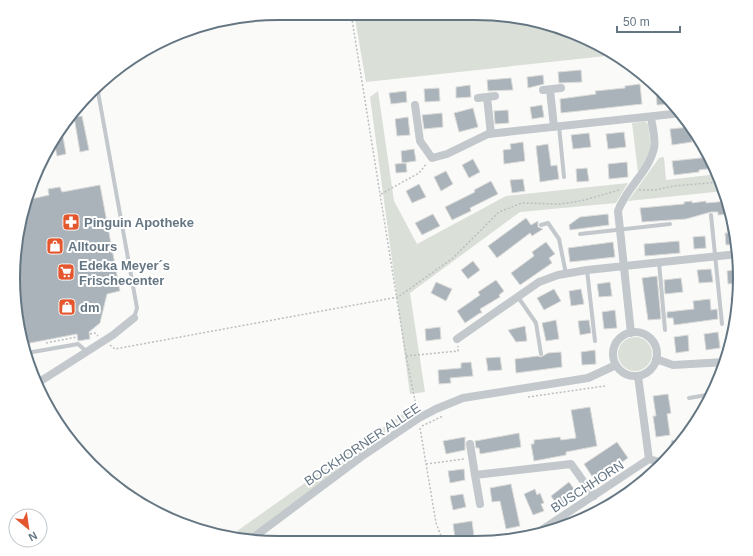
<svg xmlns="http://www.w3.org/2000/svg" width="753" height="556" font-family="Helvetica,sans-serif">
<rect width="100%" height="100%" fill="#fafaf8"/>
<!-- green -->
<path fill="#dadfd7" d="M 354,13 L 492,14 L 543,22 L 615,55 L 366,82 Z
M 378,91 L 394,201 L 417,244 L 506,196 L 628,183 L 616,203 L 520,212 L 410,293 L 425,392 L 410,394 L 370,97 Z
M 645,121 L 648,124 C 651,146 653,153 638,172 L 632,123 Z
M 664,157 L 666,180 L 718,174 L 724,191 L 628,201 L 659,158 Z
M618 354a17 17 0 1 1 34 0a17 17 0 1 1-34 0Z
M 415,405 L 415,412 L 246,540 L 230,536 Z"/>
<!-- building -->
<path fill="#aab3b9" stroke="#dcdcda" d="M 581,70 L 582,82 L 559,83 L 558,72 Z
M 543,75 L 544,84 L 528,88 L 527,77 Z
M 511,78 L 513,90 L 488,91 L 487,80 Z
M 640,84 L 642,104 L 561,113 L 560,99 L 596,94 L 595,91 L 625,88 L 625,86 Z
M 470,85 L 471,97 L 456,98 L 456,87 Z
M 439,88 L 440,101 L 425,102 L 424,89 Z
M 656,89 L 661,94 L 672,104 L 657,105 Z
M 406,91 L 407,102 L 391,104 L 389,93 Z
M 542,105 L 544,117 L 532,119 L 530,107 Z
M 473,108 L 478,127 L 459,132 L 454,113 Z
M 508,110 L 509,123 L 495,124 L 494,111 Z
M 442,113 L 443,127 L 424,129 L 422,115 Z
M 82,116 L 89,150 L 80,152 L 74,117 Z
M 408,117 L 410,135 L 397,136 L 395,119 Z
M 690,127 L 692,142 L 672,145 L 670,129 Z
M 62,131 L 66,154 L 57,156 L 54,142 Z
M 624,132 L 626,147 L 608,149 L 606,134 Z
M 589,133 L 591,147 L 573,149 L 571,135 Z
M 523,142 L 525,161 L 504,164 L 503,150 L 511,149 L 510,144 Z
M 548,144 L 551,166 L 557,165 L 559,179 L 540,182 L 536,146 Z
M 414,149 L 416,161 L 402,163 L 401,151 Z
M 710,157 L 715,168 L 699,170 L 699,172 L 674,175 L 672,161 Z
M 473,159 L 480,172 L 469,178 L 462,165 Z
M 627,162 L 628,177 L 609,179 L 608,164 Z
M 406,163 L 407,172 L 396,173 L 395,164 Z
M 587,168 L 589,181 L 577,182 L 576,169 Z
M 446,171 L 453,184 L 441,191 L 434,177 Z
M 523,179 L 525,191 L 512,193 L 510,180 Z
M 491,181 L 498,194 L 470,208 L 471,211 L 452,220 L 445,207 L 475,192 L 474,190 Z
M 419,184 L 426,197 L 412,203 L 406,191 Z
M 100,185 L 120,291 L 107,294 L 100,323 L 89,332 L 90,339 L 78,341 L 77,334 L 25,344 L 14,296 L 18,227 L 27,200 L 49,195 L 48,189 L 60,187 L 62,192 Z
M 692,201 L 692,203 L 706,201 L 706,203 L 728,201 L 732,214 L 718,215 L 718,212 L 711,212 L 686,219 L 642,222 L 640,208 L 684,204 L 684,202 Z
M 433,214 L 440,226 L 422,235 L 415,223 Z
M 608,214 L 609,225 L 570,230 L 569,225 L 580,217 Z
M 526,218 L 531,225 L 538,221 L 538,227 L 543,229 L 532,236 L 530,233 L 497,258 L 488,246 Z
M 734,228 L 737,244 L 726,245 L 725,233 L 728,233 L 727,229 Z
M 705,236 L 706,248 L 694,249 L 693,237 Z
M 679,241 L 680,253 L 645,256 L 644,244 Z
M 546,242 L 555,254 L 549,258 L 552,263 L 520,285 L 511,273 L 534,256 L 532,252 Z
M 613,242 L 615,257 L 570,262 L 568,248 Z
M 473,261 L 480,270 L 468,279 L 461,270 Z
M 711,269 L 713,282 L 699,283 L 697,270 Z
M 739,269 L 739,283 L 728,284 L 727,271 Z
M 657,276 L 661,319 L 648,320 L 642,278 Z
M 681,278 L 683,292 L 665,294 L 664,280 Z
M 496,280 L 504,291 L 499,295 L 500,297 L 480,309 L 482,313 L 480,313 L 465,323 L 457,311 L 480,295 L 478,292 Z
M 436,282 L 452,289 L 446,301 L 431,293 Z
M 610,282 L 612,296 L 599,297 L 597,284 Z
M 554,289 L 561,301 L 544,310 L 537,298 Z
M 581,289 L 584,304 L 571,306 L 569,291 Z
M 738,297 L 738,313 L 736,321 L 734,321 L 731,298 Z
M 710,299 L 711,310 L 717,309 L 718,319 L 674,325 L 673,318 L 667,318 L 667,312 L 694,309 L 693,301 Z
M 615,310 L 617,328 L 604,329 L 602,312 Z
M 556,320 L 559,339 L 546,341 L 542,323 Z
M 589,320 L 591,333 L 580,335 L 578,321 Z
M 525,326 L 527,341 L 516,342 L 508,330 Z
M 440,327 L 441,339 L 426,341 L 425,329 Z
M 718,332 L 720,348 L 706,350 L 704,334 Z
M 688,335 L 689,351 L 676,353 L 674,337 Z
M 595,350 L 596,364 L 582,365 L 581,352 Z
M 561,352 L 562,367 L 516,373 L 515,359 L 538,356 L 541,357 L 548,353 Z
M 500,357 L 502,370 L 488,371 L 486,358 Z
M 471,362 L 473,376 L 450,378 L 451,383 L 439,384 L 438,370 L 461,368 L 461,363 Z
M 668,394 L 671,413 L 667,414 L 670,435 L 656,437 L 653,416 L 656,416 L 653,396 Z
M 590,407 L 597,446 L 566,452 L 566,455 L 534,461 L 531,444 L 534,444 L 534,440 L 560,437 L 561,440 L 576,438 L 571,410 Z
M 519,433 L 521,447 L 480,454 L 479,448 L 476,448 L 475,441 Z
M 465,437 L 465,450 L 446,454 L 443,441 Z
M 672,440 L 681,443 L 667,459 Z
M 617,442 L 628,458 L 595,481 L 584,464 Z
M 464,469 L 465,480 L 450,483 L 448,471 Z
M 569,482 L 579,496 L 560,509 L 551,496 Z
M 511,484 L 520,526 L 506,529 L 500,501 L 492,502 L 490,488 Z
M 535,489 L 537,495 L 540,493 L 544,503 L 541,504 L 544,511 L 533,515 L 524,494 Z
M 463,494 L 466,507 L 453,510 L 450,496 Z
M 472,521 L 474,536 L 455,538 L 453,524 Z"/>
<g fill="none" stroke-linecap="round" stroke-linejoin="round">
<!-- path -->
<path stroke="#bbbfc2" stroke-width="1.5" stroke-dasharray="2 2" stroke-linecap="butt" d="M 351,13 L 406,356 L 417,410
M 639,190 L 655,190 L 674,186 L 720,182
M 381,194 L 419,173 L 427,163
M 90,334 L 95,333 L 98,336
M 46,343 L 77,337
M 110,345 L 115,349 L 398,297 L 453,258 L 499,212 L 522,203 L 559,204 L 581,201 L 619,190
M 406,356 L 458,351 L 458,346
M 528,397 L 605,386
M 422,426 L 443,416
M 420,428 L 436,523 L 443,541
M 426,464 L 464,459"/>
<!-- lane -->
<path stroke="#c3c8cc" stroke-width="4" d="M 94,88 L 98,92 L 137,308 L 134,318
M 559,126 L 564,177
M 711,215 L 722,324
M 541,225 L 548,223 L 559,239 L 566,274
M 580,234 L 670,224
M 659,262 L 665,330
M 587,270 L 595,341
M 518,297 L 536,323 L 541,354
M 27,353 L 78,344 L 87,352
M 689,398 L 707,395 L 711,397"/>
<!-- street -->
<path stroke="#c3c8cc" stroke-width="8" d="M 543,90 L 561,88
M 550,90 L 554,127
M 487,97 L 491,134
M 478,98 L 495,96
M 415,105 L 420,141 L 432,158 L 447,154 L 488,134 L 682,113
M613 354a22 22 0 1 1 44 0a22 22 0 1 1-44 0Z
M 631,333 L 618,211 C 626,188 649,172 654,148 C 656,139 652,126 651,117
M 457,339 L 539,282 L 558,275 L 587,270 L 738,254
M 656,359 L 673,365 L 726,362
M 638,376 L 649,459 L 663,463
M 36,384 L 113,335 L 134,318
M 470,444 L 475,475
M 480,504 L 475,475 L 571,464 L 594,496
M 537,533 L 649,459
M 250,540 L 361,457 L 419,418 L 436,409 L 463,398 L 588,378 L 616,365"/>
</g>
<!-- icons -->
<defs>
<g id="pharmacy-square" transform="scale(0.9)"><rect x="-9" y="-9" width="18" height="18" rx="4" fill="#e4572e" stroke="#fff"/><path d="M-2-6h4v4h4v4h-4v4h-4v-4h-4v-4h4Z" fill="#fff"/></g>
<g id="shop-square" transform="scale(0.9)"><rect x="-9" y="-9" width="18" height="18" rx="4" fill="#e4572e" stroke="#fff"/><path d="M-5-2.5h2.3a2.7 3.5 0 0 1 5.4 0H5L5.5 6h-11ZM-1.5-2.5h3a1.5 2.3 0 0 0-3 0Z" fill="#fff"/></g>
<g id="supermarket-square" transform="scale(0.9)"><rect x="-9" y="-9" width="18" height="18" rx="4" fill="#e4572e" stroke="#fff"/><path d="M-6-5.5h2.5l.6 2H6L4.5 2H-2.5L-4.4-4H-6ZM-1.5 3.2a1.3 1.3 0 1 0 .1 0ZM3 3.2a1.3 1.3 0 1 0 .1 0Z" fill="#fff"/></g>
</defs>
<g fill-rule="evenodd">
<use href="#pharmacy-square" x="71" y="222"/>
<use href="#shop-square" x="55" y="246"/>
<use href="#supermarket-square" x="66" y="272"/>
<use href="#shop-square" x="67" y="307"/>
</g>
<g text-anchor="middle" stroke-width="4" stroke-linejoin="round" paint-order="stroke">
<!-- poi labels -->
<g font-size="13" font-weight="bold" fill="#657683" stroke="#fff" text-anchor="start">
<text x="84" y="227">Pinguin Apotheke</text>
<text x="68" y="251">Alltours</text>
<text x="79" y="270">Edeka Meyer´s<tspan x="79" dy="15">Frischecenter</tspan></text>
<text x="80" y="312">dm</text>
</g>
<!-- street labels -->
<g font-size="13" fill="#657683" stroke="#fff">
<text transform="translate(362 444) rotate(-34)" y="5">BOCKHORNER ALLEE</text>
<text transform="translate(587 486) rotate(-33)" y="5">BUSCHHORN</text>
</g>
</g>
<!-- crop -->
<path d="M0 0H753V556H0ZM278 20H475A258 258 0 0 1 733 278V278A258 258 0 0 1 475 536H278A258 258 0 0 1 20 278V278A258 258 0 0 1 278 20Z" fill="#fff" fill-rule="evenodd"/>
<path fill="none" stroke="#657683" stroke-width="2" d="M278 20H475A258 258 0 0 1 733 278V278A258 258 0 0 1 475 536H278A258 258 0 0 1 20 278V278A258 258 0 0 1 278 20Z"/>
<!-- north arrow -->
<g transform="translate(28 528) rotate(151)"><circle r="19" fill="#ffffff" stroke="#c1c8cd"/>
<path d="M0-3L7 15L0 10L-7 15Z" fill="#e4572e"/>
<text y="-6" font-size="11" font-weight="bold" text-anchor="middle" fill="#657683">N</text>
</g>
<!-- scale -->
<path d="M617 26v6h63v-6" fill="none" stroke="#657683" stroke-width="2"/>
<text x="623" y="26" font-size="12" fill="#657683" stroke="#ffffff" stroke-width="3" paint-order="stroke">50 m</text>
</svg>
